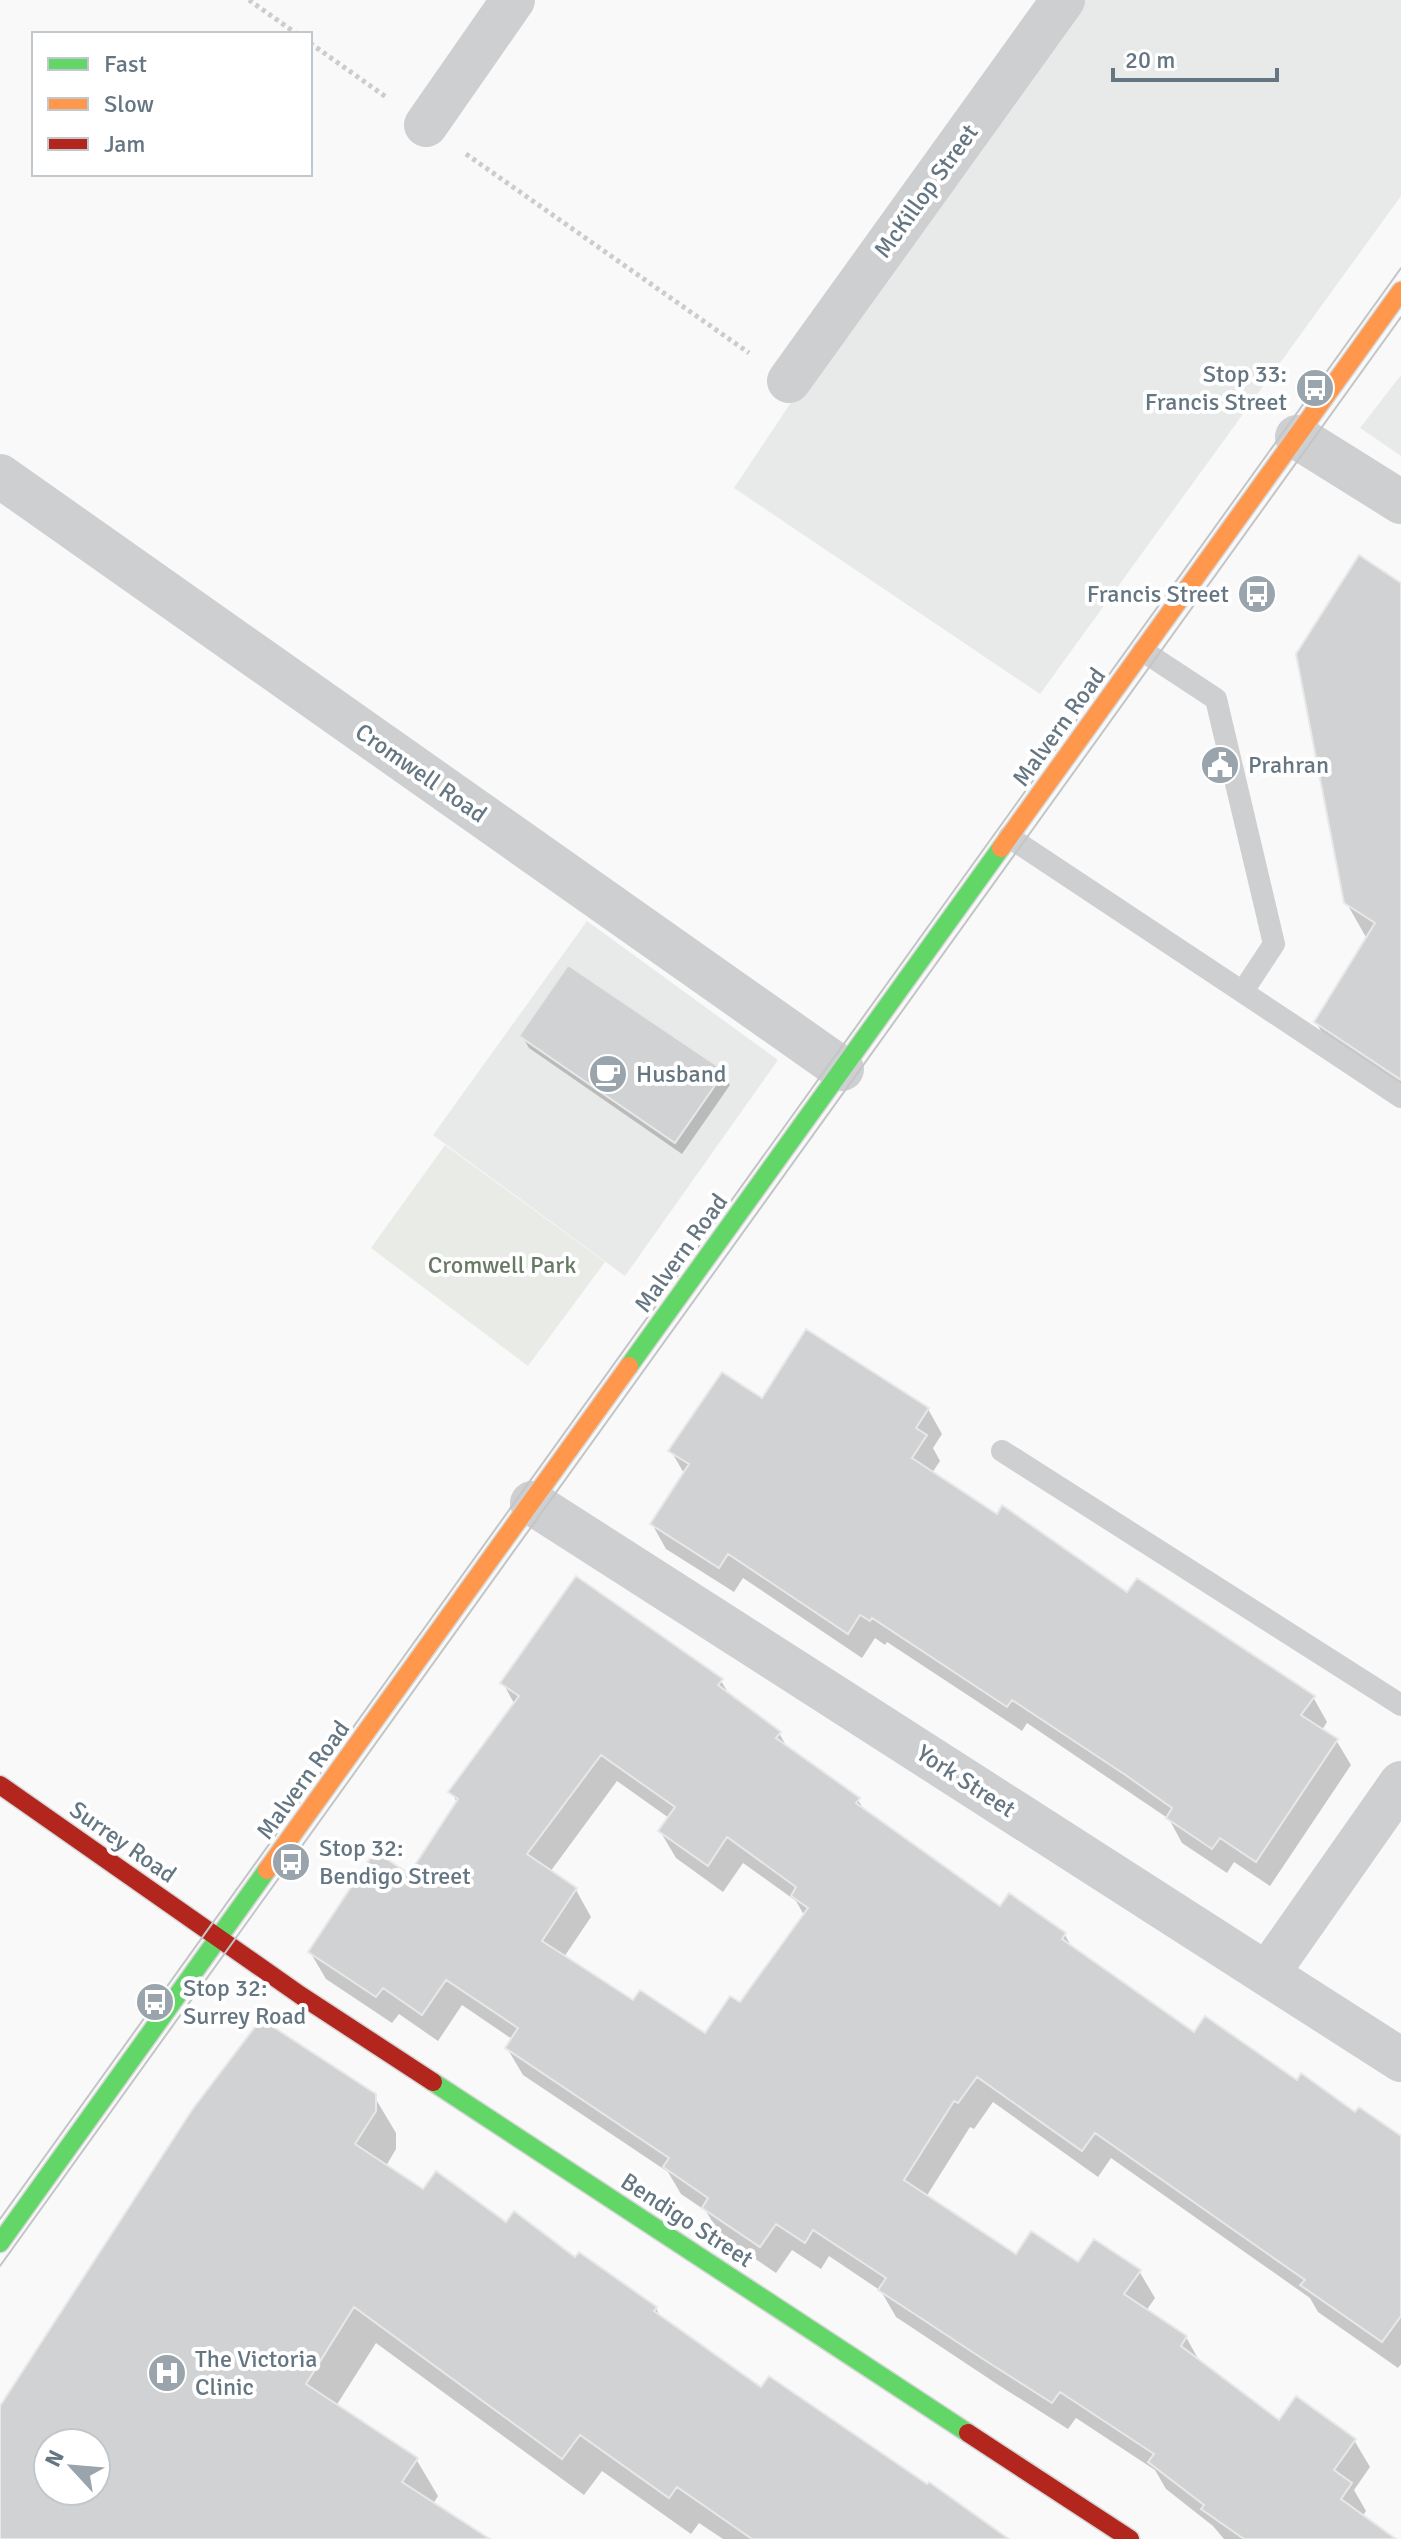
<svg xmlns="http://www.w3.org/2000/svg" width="1401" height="2539" font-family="Signika,sans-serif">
<rect width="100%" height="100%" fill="#f9f9f9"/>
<!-- built -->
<path fill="#e8e9e9" d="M 1085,0 L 1401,0 L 1401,196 L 1040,694 L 734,488 L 792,401 Z
M 1401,375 L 1401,456 L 1360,428 Z
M 587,921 L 778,1060 L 625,1276 L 433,1135 Z"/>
<!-- green -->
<path fill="#e8ebe6" d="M 445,1145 L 605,1262 L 528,1366 L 371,1248 Z"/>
<!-- shadow -->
<path fill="#0003" fill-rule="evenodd" d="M 1401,585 L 1401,1107 L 1342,1068 L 1316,1022 L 1367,939 L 1346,902 Z
M 522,1036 L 723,1073 L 730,1085 L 682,1154 L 529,1048 Z
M 762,1401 L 928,1409 L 942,1434 L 933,1448 L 940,1461 L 932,1473 L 1127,1595 L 1313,1697 L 1327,1722 L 1322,1730 L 1336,1740 L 1351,1765 L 1270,1886 L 1234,1862 L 1227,1873 L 1182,1843 L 1169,1819 L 1027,1723 L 1022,1731 L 887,1642 L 885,1645 L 875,1638 L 862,1658 L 743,1578 L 734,1592 L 666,1549 L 652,1524 L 685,1475 L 671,1451 Z
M 721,1681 L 731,1697 L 779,1733 L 788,1749 L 858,1800 L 866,1813 L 1000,1909 L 1065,1935 L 1072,1948 L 1194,2034 L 1297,2083 L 1401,2139 L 1401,2364 L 1398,2368 L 1318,2312 L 1310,2298 L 1111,2158 L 1098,2177 L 993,2102 L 974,2129 L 970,2127 L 926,2197 L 1016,2257 L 1139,2271 L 1155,2298 L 1146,2311 L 1186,2337 L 1201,2364 L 1280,2423 L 1354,2440 L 1370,2467 L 1354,2490 L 1366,2511 L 1362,2517 L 1393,2539 L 1224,2539 L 1213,2526 L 1166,2489 L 1155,2470 L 1076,2418 L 1068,2429 L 1000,2386 L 896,2317 L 881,2291 L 829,2256 L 821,2269 L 792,2250 L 776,2273 L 720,2235 L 706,2211 L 681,2194 L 668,2172 L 523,2075 L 507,2048 L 512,2039 L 462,2005 L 438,2041 L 399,2014 L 392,2023 L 326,1979 L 310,1952 L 410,1877 L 458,1804 L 451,1792 L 515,1705 L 503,1683 ZM 617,1781 L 669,1818 L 660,1831 L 676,1858 L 723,1892 L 743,1863 L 796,1901 L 804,1915 L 740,2005 L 706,2036 L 634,2003 L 564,1957 L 591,1917 L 576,1890 L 550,1872 Z
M 374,2096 L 396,2133 L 396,2149 L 386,2166 L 424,2191 L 506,2225 L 576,2260 L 656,2308 L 662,2320 L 762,2390 L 1001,2539 L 723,2539 L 699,2523 L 691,2534 L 602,2471 L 584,2495 L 376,2343 L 336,2406 L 416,2459 L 438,2496 L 433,2504 L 486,2539 L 0,2539 L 0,2409 ZM 48,2443 L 96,2443 L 96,2491 L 48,2491 Z"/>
<!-- building -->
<path fill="#d0d2d3" stroke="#e8e8e8" stroke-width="2" fill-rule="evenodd" d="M 1359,555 L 1401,583 L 1401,1080 L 1314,1022 L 1375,923 L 1344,903 L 1296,654 Z
M 568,965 L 725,1071 L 675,1143 L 519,1036 Z
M 806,1329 L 929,1408 L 916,1428 L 927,1435 L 912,1458 L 997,1514 L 1002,1505 L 1127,1592 L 1137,1578 L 1315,1696 L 1301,1715 L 1338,1739 L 1256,1862 L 1220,1838 L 1212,1849 L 1166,1818 L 1172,1808 L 1127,1776 L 1012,1700 L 1007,1707 L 872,1618 L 870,1621 L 860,1615 L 848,1634 L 728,1554 L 719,1568 L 650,1524 L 689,1464 L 668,1451 L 722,1372 L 762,1398 Z
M 576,1576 L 723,1679 L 718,1685 L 781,1732 L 776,1738 L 860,1798 L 856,1803 L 1000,1906 L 1009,1893 L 1066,1933 L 1062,1939 L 1194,2032 L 1205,2016 L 1297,2080 L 1301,2073 L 1355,2112 L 1359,2107 L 1401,2136 L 1401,2316 L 1382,2342 L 1300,2285 L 1305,2280 L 1095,2133 L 1082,2151 L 977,2077 L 958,2103 L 954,2101 L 904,2180 L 1016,2254 L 1031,2231 L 1078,2262 L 1094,2239 L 1141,2270 L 1124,2294 L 1187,2336 L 1181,2346 L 1279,2420 L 1296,2396 L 1356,2439 L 1334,2470 L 1352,2483 L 1341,2499 L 1396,2539 L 1244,2539 L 1201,2509 L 1204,2505 L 1148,2462 L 1154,2454 L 1060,2392 L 1052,2403 L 983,2359 L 878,2290 L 886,2278 L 813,2230 L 805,2243 L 776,2224 L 760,2247 L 702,2208 L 708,2198 L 663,2167 L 669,2158 L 505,2048 L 518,2028 L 446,1980 L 422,2015 L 383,1988 L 376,1997 L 308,1952 L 375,1851 L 409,1874 L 458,1799 L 448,1792 L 519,1696 L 500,1683 ZM 601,1755 L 675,1807 L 658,1831 L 708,1866 L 727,1837 L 796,1887 L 791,1896 L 808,1908 L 740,2002 L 730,1996 L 705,2033 L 640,1990 L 633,2000 L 542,1941 L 577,1888 L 527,1854 Z
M 261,2019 L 376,2094 L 376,2111 L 355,2144 L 423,2189 L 436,2171 L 506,2222 L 514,2211 L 575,2257 L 579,2252 L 657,2307 L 654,2311 L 761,2387 L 769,2376 L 927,2484 L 929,2482 L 1009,2539 L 752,2539 L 677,2487 L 669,2498 L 580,2435 L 562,2459 L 354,2307 L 306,2384 L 418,2458 L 402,2482 L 490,2539 L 0,2539 L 0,2406 L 192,2110 ZM 48,2443 L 96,2443 L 96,2491 L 48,2491 Z"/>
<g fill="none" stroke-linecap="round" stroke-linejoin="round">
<!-- fast casing -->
<g stroke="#d5d6d7" stroke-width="21">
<path id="fast" d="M 629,1366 L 1001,848
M 433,2082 L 968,2433
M 0,2243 L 267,1870"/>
</g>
<!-- slow casing -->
<g stroke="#d5d6d7" stroke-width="21">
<path id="slow" d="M 1001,848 L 1401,291
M 267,1870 L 629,1366"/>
</g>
<!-- jam casing -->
<g stroke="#d5d6d7" stroke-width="21">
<path id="jam" d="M 0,1785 L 300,1995 L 433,2082
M 968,2433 L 1130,2539"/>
</g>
<!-- path -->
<path stroke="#cbcccd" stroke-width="5" stroke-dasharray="4 4" stroke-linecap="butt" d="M 249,0 L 297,34
M 310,43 L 386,97
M 466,154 L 749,353"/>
<!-- lane -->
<path stroke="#cecfd0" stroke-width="22" d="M 1143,651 L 1216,699 L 1274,944 L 1243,991
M 1009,837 L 1401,1097
M 1002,1451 L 1401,1705"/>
<!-- street -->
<path stroke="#cecfd0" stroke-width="44" d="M 426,125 L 513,0
M 789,381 L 1063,0
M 1297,437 L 1401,502
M 0,476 L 842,1069
M 532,1503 L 1401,2060
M 1267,1974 L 1401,1783"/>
<!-- fast -->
<use href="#fast" stroke="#63d668" stroke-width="18"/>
<!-- slow -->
<use href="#slow" stroke="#ff974d" stroke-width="18"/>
<!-- jam -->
<use href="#jam" stroke="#b3261e" stroke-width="18"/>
<!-- tram -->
<path stroke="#c3c5c6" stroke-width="2" d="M 0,2219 L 1401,268
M 0,2266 L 1401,317"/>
</g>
<!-- icons -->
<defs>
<g id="bus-disc" transform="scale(2)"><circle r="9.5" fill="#99a4ac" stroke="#fff"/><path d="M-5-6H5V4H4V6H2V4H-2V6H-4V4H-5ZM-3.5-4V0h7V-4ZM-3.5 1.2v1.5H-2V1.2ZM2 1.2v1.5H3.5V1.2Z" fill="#fff"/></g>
<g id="civic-disc" transform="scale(2)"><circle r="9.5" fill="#99a4ac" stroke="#fff"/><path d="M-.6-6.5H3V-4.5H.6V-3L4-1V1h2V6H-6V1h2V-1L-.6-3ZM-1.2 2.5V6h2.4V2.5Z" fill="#fff"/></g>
<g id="cafe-disc" transform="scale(2)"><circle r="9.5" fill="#99a4ac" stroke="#fff"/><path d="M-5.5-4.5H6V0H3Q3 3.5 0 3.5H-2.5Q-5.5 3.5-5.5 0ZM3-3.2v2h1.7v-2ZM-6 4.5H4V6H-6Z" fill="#fff"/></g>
<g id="hospital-disc" transform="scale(2)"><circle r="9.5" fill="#99a4ac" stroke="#fff"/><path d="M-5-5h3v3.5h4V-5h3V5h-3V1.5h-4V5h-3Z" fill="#fff"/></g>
</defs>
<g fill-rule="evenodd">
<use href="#bus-disc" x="1315" y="388"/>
<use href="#bus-disc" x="1257" y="594"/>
<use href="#civic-disc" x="1220" y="765"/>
<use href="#cafe-disc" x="608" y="1074"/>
<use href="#bus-disc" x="291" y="1862"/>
<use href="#bus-disc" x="155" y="2002"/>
<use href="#hospital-disc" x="167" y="2373"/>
</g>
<g text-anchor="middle" stroke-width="8" stroke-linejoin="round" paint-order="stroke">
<!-- street labels -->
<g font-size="24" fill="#657683" stroke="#fff">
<text transform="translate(926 191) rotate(-54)" y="8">McKillop Street</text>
<text transform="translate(1059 727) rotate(-54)" y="8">Malvern Road</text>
<text transform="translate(421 773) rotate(35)" y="8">Cromwell Road</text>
<text transform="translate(681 1253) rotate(-54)" y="8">Malvern Road</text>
<text transform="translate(303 1780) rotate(-54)" y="8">Malvern Road</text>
<text transform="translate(966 1781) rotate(33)" y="8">York Street</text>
<text transform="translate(123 1842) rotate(35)" y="8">Surrey Road</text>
<text transform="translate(687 2220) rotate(33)" y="8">Bendigo Street</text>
</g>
<!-- poi labels -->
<g font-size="24" fill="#657683" stroke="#fff" text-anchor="start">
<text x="1287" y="382" text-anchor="end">Stop 33:<tspan x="1287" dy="28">Francis Street</tspan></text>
<text x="1229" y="602" text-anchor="end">Francis Street</text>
<text x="1248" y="773">Prahran</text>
<text x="636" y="1082">Husband</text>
<text x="319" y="1856">Stop 32:<tspan x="319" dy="28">Bendigo Street</tspan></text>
<text x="183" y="1996">Stop 32:<tspan x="183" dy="28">Surrey Road</tspan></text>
<text x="195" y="2367">The Victoria<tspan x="195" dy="28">Clinic</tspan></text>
</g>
<!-- park labels -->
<g font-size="24" fill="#687a64" stroke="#fff">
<text x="502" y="1273">Cromwell Park</text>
</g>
</g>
<!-- legend -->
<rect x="32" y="32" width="280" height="144" fill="#ffffff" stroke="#c1c8cd" stroke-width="2"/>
<rect x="48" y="58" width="40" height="12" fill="#63d668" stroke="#c1c8cd" stroke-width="2"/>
<text x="104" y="72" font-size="24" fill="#657683">Fast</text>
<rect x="48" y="98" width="40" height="12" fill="#ff974d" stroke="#c1c8cd" stroke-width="2"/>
<text x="104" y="112" font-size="24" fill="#657683">Slow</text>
<rect x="48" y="138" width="40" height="12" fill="#b3261e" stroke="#c1c8cd" stroke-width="2"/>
<text x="104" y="152" font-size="24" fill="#657683">Jam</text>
<!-- north arrow -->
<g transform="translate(72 2467) rotate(296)"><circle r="38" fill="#ffffff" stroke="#c1c8cd" stroke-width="2"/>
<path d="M0-6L14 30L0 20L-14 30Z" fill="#99a4ac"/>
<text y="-12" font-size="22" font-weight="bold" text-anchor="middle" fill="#657683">N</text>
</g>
<!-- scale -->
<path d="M1113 68v12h164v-12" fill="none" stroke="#657683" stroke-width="4"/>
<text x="1125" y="68" font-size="24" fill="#657683" stroke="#ffffff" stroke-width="6" paint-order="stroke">20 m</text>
</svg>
